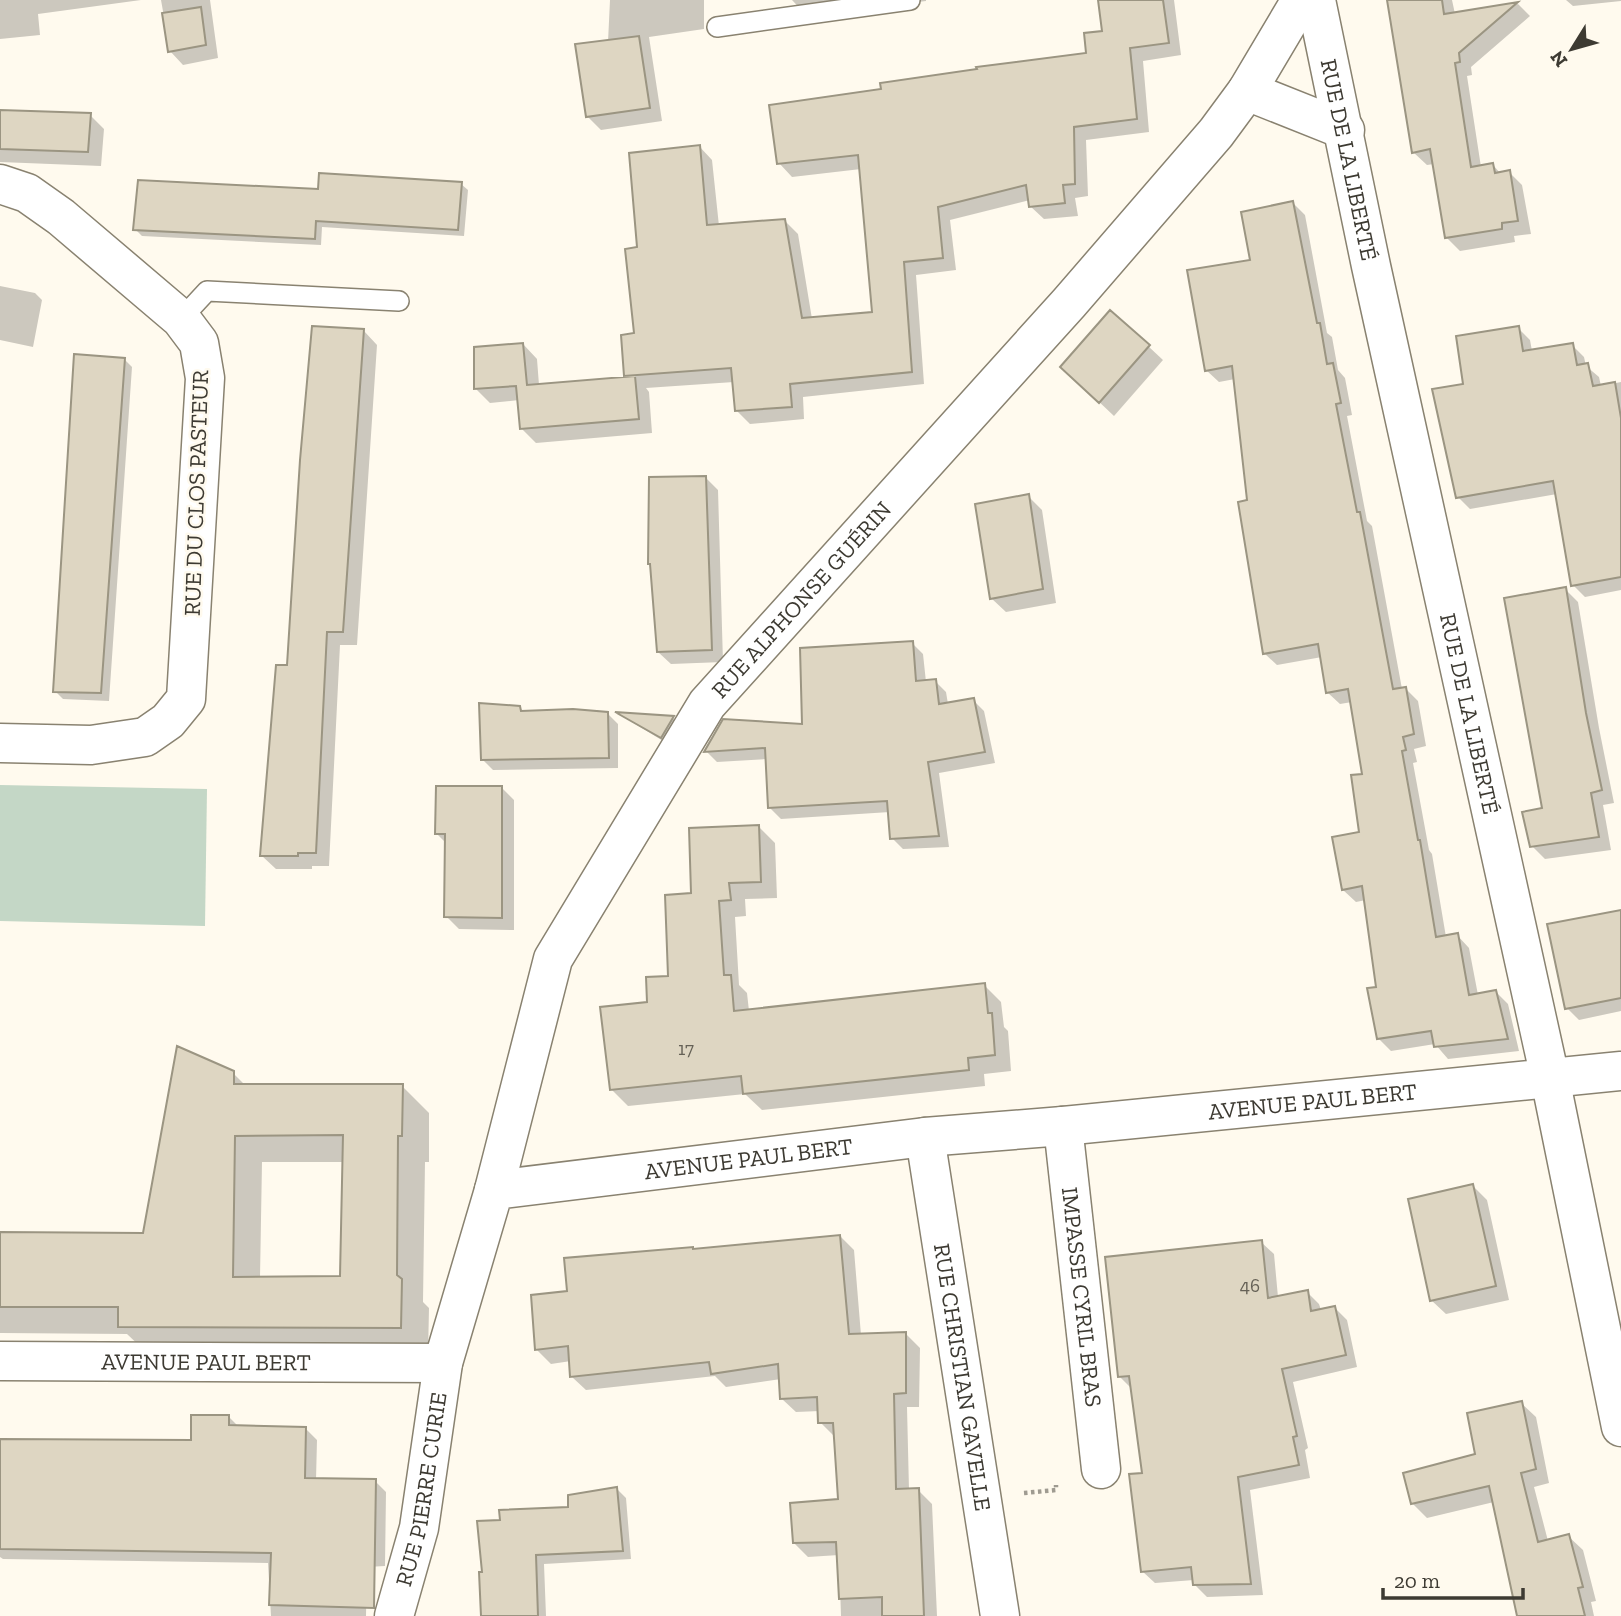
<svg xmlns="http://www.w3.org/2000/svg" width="1621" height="1616" font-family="'Zilla Slab',serif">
<rect width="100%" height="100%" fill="#fffaee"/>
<!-- green -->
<path fill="#c4d7c6" d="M 0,785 L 207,789 L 205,926 L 0,921 Z"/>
<!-- shadow -->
<path fill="#0003" fill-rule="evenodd" d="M 0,0 L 141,0 L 38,14 L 40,35 L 0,39 Z
M 161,0 L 210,0 L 218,58 L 183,65 L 170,51 Z
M 610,0 L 704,0 L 704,29 L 649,37 L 662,121 L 601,130 L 587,116 L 608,42 Z
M 792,0 L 926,0 L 926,1 L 807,16 Z
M 1100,0 L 1174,0 L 1181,55 L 1143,61 L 1149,132 L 1086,140 L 1088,196 L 1075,198 L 1078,216 L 1044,219 L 1030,206 L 1030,200 L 950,220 L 956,270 L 916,275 L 924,384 L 803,397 L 804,419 L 750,424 L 737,411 L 734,382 L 646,388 L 649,392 L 652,433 L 536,443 L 521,428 L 519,400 L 490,403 L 476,389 L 523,344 L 537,359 L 539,385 L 629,378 L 626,376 L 636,335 L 639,249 L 699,146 L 712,160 L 719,226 L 785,221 L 798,234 L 812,319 L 874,314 L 861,169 L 792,177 L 779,163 L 883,91 L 1088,55 L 1104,32 Z
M 1389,0 L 1452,0 L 1455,14 L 1518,4 L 1530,16 L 1471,67 L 1472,75 L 1467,76 L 1481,167 L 1493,165 L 1501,174 L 1509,172 L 1522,185 L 1531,234 L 1514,236 L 1515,242 L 1460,251 L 1446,237 L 1434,164 L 1427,165 L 1413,152 Z
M 1566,0 L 1621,0 L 1621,1 L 1573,6 Z
M 0,112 L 90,115 L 104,129 L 101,166 L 0,162 Z
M 461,184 L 468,190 L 464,236 L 322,227 L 321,245 L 142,236 L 135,229 L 319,191 Z
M 1293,203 L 1305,215 L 1327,333 L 1332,337 L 1338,370 L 1345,378 L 1352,415 L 1347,416 L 1367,521 L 1372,526 L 1402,689 L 1406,689 L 1418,701 L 1426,746 L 1414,749 L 1417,762 L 1413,763 L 1429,850 L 1432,854 L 1446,937 L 1457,935 L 1469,948 L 1478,995 L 1496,992 L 1508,1004 L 1519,1051 L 1448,1059 L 1435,1044 L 1391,1051 L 1378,1038 L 1378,988 L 1366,900 L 1356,902 L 1343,890 L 1361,833 L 1364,775 L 1352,702 L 1340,704 L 1327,692 L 1322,657 L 1277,665 L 1264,653 L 1235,379 L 1219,382 L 1206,370 L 1252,261 Z
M 0,286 L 35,293 L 42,300 L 33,347 L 0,340 Z
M 1518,328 L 1530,340 L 1532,351 L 1572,345 L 1584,357 L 1586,366 L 1599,377 L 1601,386 L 1621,382 L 1621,590 L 1585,597 L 1573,585 L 1557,494 L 1470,509 L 1458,497 L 1465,386 Z
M 364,331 L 377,345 L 357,645 L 340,645 L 329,866 L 312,866 L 312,869 L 276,869 L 262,856 L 289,667 Z
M 1148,346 L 1163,360 L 1114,416 L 1077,381 Z
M 124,359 L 132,367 L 109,701 L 63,699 L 55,691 Z
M 706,478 L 718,490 L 723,662 L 671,664 L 658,652 Z
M 1028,496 L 1042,510 L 1056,603 L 1006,612 L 991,598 Z
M 1565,589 L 1578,602 L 1599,728 L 1614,803 L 1603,805 L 1611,850 L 1545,859 L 1532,846 L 1544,810 Z
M 912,643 L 923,654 L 926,682 L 935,681 L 946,692 L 948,704 L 973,700 L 984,711 L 995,763 L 939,773 L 949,847 L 903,849 L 892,838 L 890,812 L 781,819 L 770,808 L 767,759 L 717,762 L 706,751 L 804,726 Z
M 520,708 L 524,712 L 607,713 L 618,724 L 618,768 L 493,770 L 482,759 Z
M 619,714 L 673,718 L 680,724 L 668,744 Z
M 501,787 L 514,800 L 514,930 L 459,929 L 446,916 L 447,844 L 436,833 Z
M 759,827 L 775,843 L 777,898 L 745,899 L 746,916 L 735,917 L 739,985 L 747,993 L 749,1011 L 984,985 L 1001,1002 L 1004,1027 L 1008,1031 L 1011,1071 L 984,1074 L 985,1086 L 762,1110 L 745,1094 L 628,1106 L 611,1089 L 649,1004 L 670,978 L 693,895 Z
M 1621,912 L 1621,1011 L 1579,1020 L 1567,1008 Z
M 233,1073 L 246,1086 L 402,1086 L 429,1113 L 429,1162 L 425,1162 L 423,1302 L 429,1308 L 428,1355 L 147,1353 L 127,1334 L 0,1333 L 0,1234 L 144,1234 ZM 262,1162 L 344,1162 L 342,1278 L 260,1278 Z
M 1473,1186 L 1487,1200 L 1509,1300 L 1446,1314 L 1431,1300 Z
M 840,1236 L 854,1250 L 861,1335 L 906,1334 L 920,1348 L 919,1407 L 907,1407 L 909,1490 L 918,1490 L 932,1504 L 937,1616 L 841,1616 L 839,1555 L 808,1557 L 794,1543 L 840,1501 L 834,1436 L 820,1422 L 820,1411 L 796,1412 L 782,1399 L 781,1379 L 726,1387 L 715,1376 L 586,1390 L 572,1377 L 571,1361 L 551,1364 L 537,1350 L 568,1293 L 694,1251 Z
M 1261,1242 L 1274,1254 L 1278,1297 L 1307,1292 L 1319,1304 L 1321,1310 L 1335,1308 L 1347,1320 L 1357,1367 L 1293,1382 L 1308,1448 L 1305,1450 L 1310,1478 L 1250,1490 L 1263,1595 L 1207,1597 L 1194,1584 L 1194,1580 L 1155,1583 L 1142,1571 L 1143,1474 L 1132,1389 L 1120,1377 Z
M 1521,1403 L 1536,1417 L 1549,1483 L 1534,1487 L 1548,1541 L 1568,1536 L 1583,1550 L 1596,1601 L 1591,1602 L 1594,1616 L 1520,1616 L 1494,1502 L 1427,1518 L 1412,1503 L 1477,1455 Z
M 228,1416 L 239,1427 L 306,1429 L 317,1440 L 316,1480 L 375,1481 L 386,1492 L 385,1566 L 367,1567 L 366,1616 L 271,1616 L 268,1563 L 3,1559 L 0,1557 L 0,1441 L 193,1441 Z
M 617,1489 L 626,1498 L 631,1559 L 544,1564 L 546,1616 L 483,1616 L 484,1574 L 502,1522 L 570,1509 Z"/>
<!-- building -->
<path fill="#ded6c2" stroke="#9b9582" stroke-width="2" fill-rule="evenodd" d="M 1098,0 L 1163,0 L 1169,43 L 1130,48 L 1137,119 L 1074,127 L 1075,184 L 1063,185 L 1065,203 L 1029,207 L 1026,185 L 938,207 L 943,258 L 904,262 L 912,372 L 790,384 L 792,407 L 735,411 L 731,368 L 624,376 L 621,335 L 634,333 L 625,249 L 637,247 L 629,153 L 700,145 L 707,225 L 785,219 L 802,318 L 872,312 L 858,155 L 777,164 L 769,105 L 881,89 L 880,83 L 977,69 L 976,67 L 1086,53 L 1084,33 L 1102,31 Z
M 1387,0 L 1442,0 L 1444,14 L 1518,2 L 1459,53 L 1460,62 L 1455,63 L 1471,167 L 1493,163 L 1495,173 L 1510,170 L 1518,221 L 1502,223 L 1502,229 L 1445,238 L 1430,149 L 1412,153 Z
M 201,7 L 206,45 L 168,52 L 162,13 Z
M 639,36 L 650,108 L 586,117 L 575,44 Z
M 0,110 L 91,113 L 88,152 L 0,149 Z
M 319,173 L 462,182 L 458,230 L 316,221 L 315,239 L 133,230 L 138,180 L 318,189 Z
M 1293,201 L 1317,323 L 1320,323 L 1327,364 L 1333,363 L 1341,403 L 1336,404 L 1357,512 L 1360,512 L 1393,689 L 1406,687 L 1414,734 L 1403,737 L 1406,750 L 1402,751 L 1418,840 L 1420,840 L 1436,937 L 1458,933 L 1469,995 L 1496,990 L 1508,1039 L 1434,1047 L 1431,1031 L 1377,1039 L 1367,988 L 1376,987 L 1362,886 L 1342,890 L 1332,837 L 1359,832 L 1351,775 L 1362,774 L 1348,689 L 1326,693 L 1318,644 L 1263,654 L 1238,502 L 1247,500 L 1232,366 L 1205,371 L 1187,270 L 1250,260 L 1241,212 Z
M 1110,310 L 1150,345 L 1099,403 L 1060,367 Z
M 312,326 L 364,329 L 343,632 L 327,632 L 316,853 L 298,853 L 298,856 L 260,856 L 276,665 L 287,665 L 300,460 Z
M 1519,326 L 1523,351 L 1573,343 L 1577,365 L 1588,363 L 1593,386 L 1615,382 L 1621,418 L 1621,577 L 1571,586 L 1553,481 L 1456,498 L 1432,389 L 1463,384 L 1456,336 Z
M 523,343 L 527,385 L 635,376 L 639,419 L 520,429 L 516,386 L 474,389 L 474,347 Z
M 74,354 L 125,358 L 101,693 L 53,692 Z
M 706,476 L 712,650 L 657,652 L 650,564 L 648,564 L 649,477 Z
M 1029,494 L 1043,589 L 990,599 L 975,504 Z
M 1566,587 L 1586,713 L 1602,790 L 1591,793 L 1599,837 L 1530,847 L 1522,812 L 1542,808 L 1504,598 Z
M 913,641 L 916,681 L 936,679 L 939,704 L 974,698 L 985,752 L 928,762 L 939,836 L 890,839 L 887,801 L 768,808 L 765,748 L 704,752 L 723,719 L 802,724 L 800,648 Z
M 479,703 L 520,706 L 521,711 L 573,709 L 608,712 L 609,758 L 481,760 Z
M 615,712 L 674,716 L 661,738 Z
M 436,786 L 502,786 L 502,918 L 444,917 L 445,834 L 435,834 Z
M 759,825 L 761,882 L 729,883 L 731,900 L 719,901 L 724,975 L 731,975 L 734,1011 L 985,983 L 988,1013 L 992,1013 L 995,1055 L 968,1058 L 969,1070 L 743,1094 L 741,1076 L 610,1090 L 600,1007 L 647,1002 L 646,977 L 668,976 L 665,895 L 691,893 L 689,828 Z
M 1621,910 L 1621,998 L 1565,1009 L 1547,924 Z
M 177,1046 L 234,1071 L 234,1084 L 403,1084 L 402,1136 L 398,1136 L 397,1275 L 402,1279 L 401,1328 L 118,1327 L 118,1307 L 0,1307 L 0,1232 L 143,1233 ZM 343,1135 L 340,1276 L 233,1277 L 235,1136 Z
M 1473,1184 L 1496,1286 L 1430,1301 L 1408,1199 Z
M 840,1235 L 849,1334 L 906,1332 L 906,1393 L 894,1394 L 896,1489 L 919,1488 L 924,1616 L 882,1616 L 882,1597 L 839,1599 L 836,1542 L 793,1543 L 790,1503 L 838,1499 L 833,1423 L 818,1423 L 817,1397 L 780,1399 L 778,1364 L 711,1374 L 709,1362 L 570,1377 L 568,1346 L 535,1350 L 531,1295 L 567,1291 L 564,1258 L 693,1247 L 693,1249 Z
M 1262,1240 L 1268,1298 L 1308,1290 L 1311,1311 L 1335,1306 L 1346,1355 L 1282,1369 L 1297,1436 L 1293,1437 L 1299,1465 L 1238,1477 L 1251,1584 L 1193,1585 L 1191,1567 L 1141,1572 L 1129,1474 L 1142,1473 L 1129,1376 L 1118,1377 L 1105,1257 Z
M 1522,1401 L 1536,1469 L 1521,1473 L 1538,1542 L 1569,1534 L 1583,1587 L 1578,1588 L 1585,1616 L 1517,1616 L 1489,1486 L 1411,1504 L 1403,1473 L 1475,1454 L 1467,1413 Z
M 191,1415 L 229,1415 L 229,1425 L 306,1427 L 305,1478 L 376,1479 L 374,1608 L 269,1605 L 271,1553 L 0,1549 L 0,1439 L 191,1440 Z
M 617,1487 L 623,1551 L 536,1555 L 538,1616 L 481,1616 L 479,1572 L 482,1572 L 477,1521 L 500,1520 L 499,1510 L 568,1507 L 568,1495 Z"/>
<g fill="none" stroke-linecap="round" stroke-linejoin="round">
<!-- lane casing -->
<g stroke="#898270" stroke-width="22">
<path id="lane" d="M 717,27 L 910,0
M 181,319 L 207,291 L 399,301"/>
</g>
<!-- street casing -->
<g stroke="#898270" stroke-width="41">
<g id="street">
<path id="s1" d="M 1316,0 L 1371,266 L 1550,1078 L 1621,1427"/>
<path d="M 1247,91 L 1345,130"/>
<path d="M 0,184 L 27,193 L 61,217 L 181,319 L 199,343 L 205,378 L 186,699 L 168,721 L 145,737 L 91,745 L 0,743"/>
<path id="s2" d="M 1063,1126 L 1101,1469"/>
<path id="s3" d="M 925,1137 L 1000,1616"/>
<path id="s4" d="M 494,1190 L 553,959 L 707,704 L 1069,303 L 1216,133 L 1247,91 L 1301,0"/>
<path id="s5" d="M 0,1361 L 443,1363"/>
<path id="s6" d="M 394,1616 L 419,1528 L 443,1363 L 494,1190 L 925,1137 L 1063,1126 L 1621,1071"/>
</g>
</g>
<!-- path -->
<path stroke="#9f9b91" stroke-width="4.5" stroke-dasharray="3.5 3.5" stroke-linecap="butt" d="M 1024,1493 L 1056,1490 L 1056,1485"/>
<!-- lane -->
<use href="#lane" stroke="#fff" stroke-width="19"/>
<!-- street -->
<use href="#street" stroke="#fff" stroke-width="38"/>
</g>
<g text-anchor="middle" stroke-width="5" stroke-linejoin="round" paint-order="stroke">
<!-- number labels -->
<g font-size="19" fill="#656156">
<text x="686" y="1055">17</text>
<text x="1250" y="1292">46</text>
</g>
<!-- street labels -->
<g font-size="23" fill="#3d3a32" stroke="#fffaee">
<text dy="8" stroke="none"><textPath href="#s1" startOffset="163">RUE DE LA LIBERTÉ</textPath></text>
<text transform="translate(196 493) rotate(-88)" y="8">RUE DU CLOS PASTEUR</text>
<text dy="8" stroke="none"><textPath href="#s4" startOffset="677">RUE ALPHONSE GUÉRIN</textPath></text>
<text dy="8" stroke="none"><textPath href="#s1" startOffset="730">RUE DE LA LIBERTÉ</textPath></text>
<text dy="8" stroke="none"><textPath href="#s6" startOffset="1262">AVENUE PAUL BERT</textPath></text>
<text dy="8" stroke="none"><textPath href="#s6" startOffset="695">AVENUE PAUL BERT</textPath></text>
<text dy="8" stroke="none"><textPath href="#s2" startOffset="172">IMPASSE CYRIL BRAS</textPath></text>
<text dy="8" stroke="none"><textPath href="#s5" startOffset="206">AVENUE PAUL BERT</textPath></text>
<text dy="8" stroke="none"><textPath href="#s3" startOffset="243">RUE CHRISTIAN GAVELLE</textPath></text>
<text dy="8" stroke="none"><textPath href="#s6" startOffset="130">RUE PIERRE CURIE</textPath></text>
</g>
</g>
<!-- north arrow -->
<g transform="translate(1572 49) rotate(233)" stroke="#fffaee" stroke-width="5" paint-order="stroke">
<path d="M0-5L12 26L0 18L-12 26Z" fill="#3d3a32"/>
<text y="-10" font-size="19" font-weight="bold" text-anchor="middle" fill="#3d3a32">N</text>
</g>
<!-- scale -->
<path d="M1383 1588v10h140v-10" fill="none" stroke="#3d3a32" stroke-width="3.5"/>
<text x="1394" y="1588" font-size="21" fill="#3d3a32" stroke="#fffaee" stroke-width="5" paint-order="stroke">20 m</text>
</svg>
